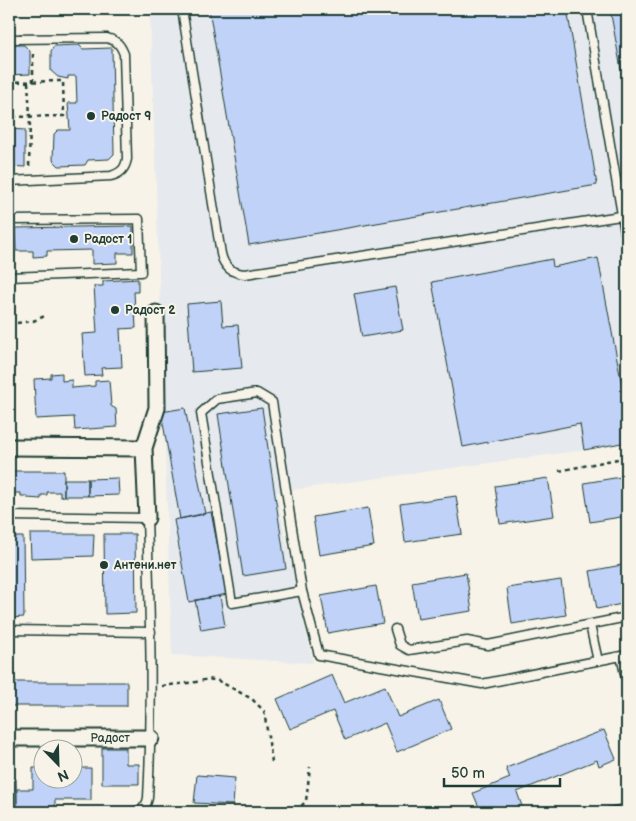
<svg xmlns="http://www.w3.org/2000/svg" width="636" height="821" font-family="'Balsamiq Sans',sans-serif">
<rect width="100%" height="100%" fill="#f7f3e8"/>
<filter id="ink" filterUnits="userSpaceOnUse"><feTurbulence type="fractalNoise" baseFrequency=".02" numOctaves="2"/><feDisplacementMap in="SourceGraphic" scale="10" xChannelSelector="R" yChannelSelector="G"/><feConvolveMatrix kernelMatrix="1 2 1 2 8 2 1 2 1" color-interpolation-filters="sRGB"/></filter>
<g filter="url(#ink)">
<!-- built -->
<path fill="#e6e9ed" d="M 150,9 L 627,9 L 627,442 L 584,450 L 276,492 L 313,663 L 172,655 Z"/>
<!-- building -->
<path fill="#c0d2f8" stroke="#1f3d34" d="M 209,9 L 567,9 L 597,185 L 249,245 Z
M 610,9 L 627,9 L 627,102 Z
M 9,45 L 24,45 L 30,51 L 30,74 L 9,75 Z
M 79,45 L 83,49 L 112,48 L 114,154 L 109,159 L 88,160 L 85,165 L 59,166 L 53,160 L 54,134 L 58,130 L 70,130 L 68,103 L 77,103 L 76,76 L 68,76 L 68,79 L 58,77 L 51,71 L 51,51 L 54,46 Z
M 9,129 L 25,130 L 25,167 L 9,166 Z
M 133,226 L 133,253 L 117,253 L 117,263 L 92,264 L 92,250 L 47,251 L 47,256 L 33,257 L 33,251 L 16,251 L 15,228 Z
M 598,258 L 627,412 L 627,442 L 584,450 L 580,424 L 463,447 L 432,282 L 552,259 L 553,267 Z
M 138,279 L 138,292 L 134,292 L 136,328 L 120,329 L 122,367 L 101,368 L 102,375 L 85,376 L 82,334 L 97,333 L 94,286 L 103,286 L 103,281 Z
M 395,287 L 403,330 L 362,337 L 354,294 Z
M 221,301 L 223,326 L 238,325 L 242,368 L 192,372 L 187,304 Z
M 62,373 L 62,381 L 72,380 L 72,388 L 95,386 L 95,381 L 109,380 L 111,406 L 116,409 L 117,427 L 75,430 L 74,417 L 36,419 L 34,379 L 51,378 L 51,374 Z
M 185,408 L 205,514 L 180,519 L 161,412 Z
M 262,408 L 286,569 L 243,576 L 218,414 Z
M 9,471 L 64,471 L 64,496 L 60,497 L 60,492 L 47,492 L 47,495 L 41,495 L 41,499 L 27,498 L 27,496 L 21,496 L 21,493 L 9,493 Z
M 627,476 L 627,516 L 590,522 L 584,483 Z
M 118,478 L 119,495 L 88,496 L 88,479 Z
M 548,478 L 554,516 L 500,524 L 495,486 Z
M 64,479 L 88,479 L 88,496 L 64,496 Z
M 456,496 L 462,534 L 405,542 L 400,504 Z
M 368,508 L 374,546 L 319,555 L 313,517 Z
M 211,512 L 227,594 L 189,602 L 174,520 Z
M 30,534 L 94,534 L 93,556 L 31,558 Z
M 104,534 L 135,534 L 136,613 L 105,614 Z
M 9,537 L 23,537 L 24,617 L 9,618 Z
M 627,564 L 627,603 L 597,609 L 590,571 Z
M 466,573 L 472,611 L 418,619 L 412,582 Z
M 561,580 L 566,615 L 512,624 L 507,588 Z
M 376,586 L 383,623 L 328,633 L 321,596 Z
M 220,596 L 225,626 L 201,630 L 195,600 Z
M 332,675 L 344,703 L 385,686 L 398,717 L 439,700 L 451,729 L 397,752 L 385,723 L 345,740 L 333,711 L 290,729 L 277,699 Z
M 9,682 L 127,682 L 127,706 L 9,706 Z
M 604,730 L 616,759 L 599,766 L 597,760 L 517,792 L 524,812 L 481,812 L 473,793 L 510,778 L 506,768 Z
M 102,748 L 126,748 L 126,764 L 139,764 L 139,784 L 102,784 Z
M 33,768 L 42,768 L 42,778 L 72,778 L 72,768 L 91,768 L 91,800 L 55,800 L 55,812 L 17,812 L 17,789 L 33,789 Z
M 197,775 L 235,778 L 233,805 L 194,803 Z
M 9,779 L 16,779 L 17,812 L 9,812 Z"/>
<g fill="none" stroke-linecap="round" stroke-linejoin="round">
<!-- lane casing -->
<g stroke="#1f3d34" stroke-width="11">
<path id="lane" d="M 182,9 L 221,254 C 224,267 231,273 245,274 L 627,215
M 587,9 L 627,244
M 9,39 L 107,38 C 117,41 120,44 124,54 L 127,159 C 125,169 121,173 111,176 L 9,181
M 9,220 L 139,219 L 141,272 L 9,277
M 9,516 L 147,518 C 150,611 153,705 148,798 C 145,815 130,812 116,812
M 302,591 L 232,603 L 201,413 L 217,399 L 257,393 L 272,402 L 302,591 L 319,655 L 482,684 L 621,656 L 627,683
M 590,625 L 598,661
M 395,629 L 400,645 L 409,650 L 467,641 L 488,645 L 627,617
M 9,630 L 151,632
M 610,812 L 627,809"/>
</g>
<!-- street casing -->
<g stroke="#1f3d34" stroke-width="19">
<path id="street" d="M 9,447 L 144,448
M 147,518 L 144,448 L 157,408 L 156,313
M 9,738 L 151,738"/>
</g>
<!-- path -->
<path stroke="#1f3d34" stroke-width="2.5" stroke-dasharray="4 4" stroke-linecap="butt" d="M 9,82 L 63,81 L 64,116 L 9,117
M 28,82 L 30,116 L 29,170
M 33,82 L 33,51
M 9,324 L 33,321 L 45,316
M 559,471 L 627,457
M 162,686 L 196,682 L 208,679 L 219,681 L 252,699 L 264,711 L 272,762
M 296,812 L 306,801 L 310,767"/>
<!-- lane -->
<use href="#lane" stroke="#f7f3e8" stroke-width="8"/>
<!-- street -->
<use href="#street" stroke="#f7f3e8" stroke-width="15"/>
</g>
</g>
<!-- markers -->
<g fill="#1f3d34" stroke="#f7f3e8" stroke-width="2">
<circle cx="91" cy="116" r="5"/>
<circle cx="74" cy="239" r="5"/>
<circle cx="115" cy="310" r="5"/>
<circle cx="104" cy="565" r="5"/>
</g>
<g text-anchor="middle" stroke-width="4" stroke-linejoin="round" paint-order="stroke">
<!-- poi labels -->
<g font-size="12" font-weight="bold" fill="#1f3d34" stroke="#f7f3e8" text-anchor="start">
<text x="101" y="120">Радост 9</text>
<text x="84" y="243">Радост 1</text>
<text x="125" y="314">Радост 2</text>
<text x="114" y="569">Антени.нет</text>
</g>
<!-- street labels -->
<g font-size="12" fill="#1f3d34" stroke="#f7f3e8">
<text x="110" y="742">Радост</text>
</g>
</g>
<!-- margin -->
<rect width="636" height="821" fill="none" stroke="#f7f3e8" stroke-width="30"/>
<rect x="15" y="15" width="606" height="791" fill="none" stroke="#1f3d34" stroke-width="2" filter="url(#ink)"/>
<!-- north arrow -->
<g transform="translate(58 764) rotate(157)"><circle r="24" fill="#f7f3e8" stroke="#a1aaa0"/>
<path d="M0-4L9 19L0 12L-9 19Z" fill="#1f3d34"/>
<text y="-8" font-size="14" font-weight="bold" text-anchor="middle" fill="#1f3d34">N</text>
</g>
<!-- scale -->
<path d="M444 778v8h116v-8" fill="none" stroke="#1f3d34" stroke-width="2.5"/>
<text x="451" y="778" font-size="15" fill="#1f3d34" stroke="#f7f3e8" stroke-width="4" paint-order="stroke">50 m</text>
</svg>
